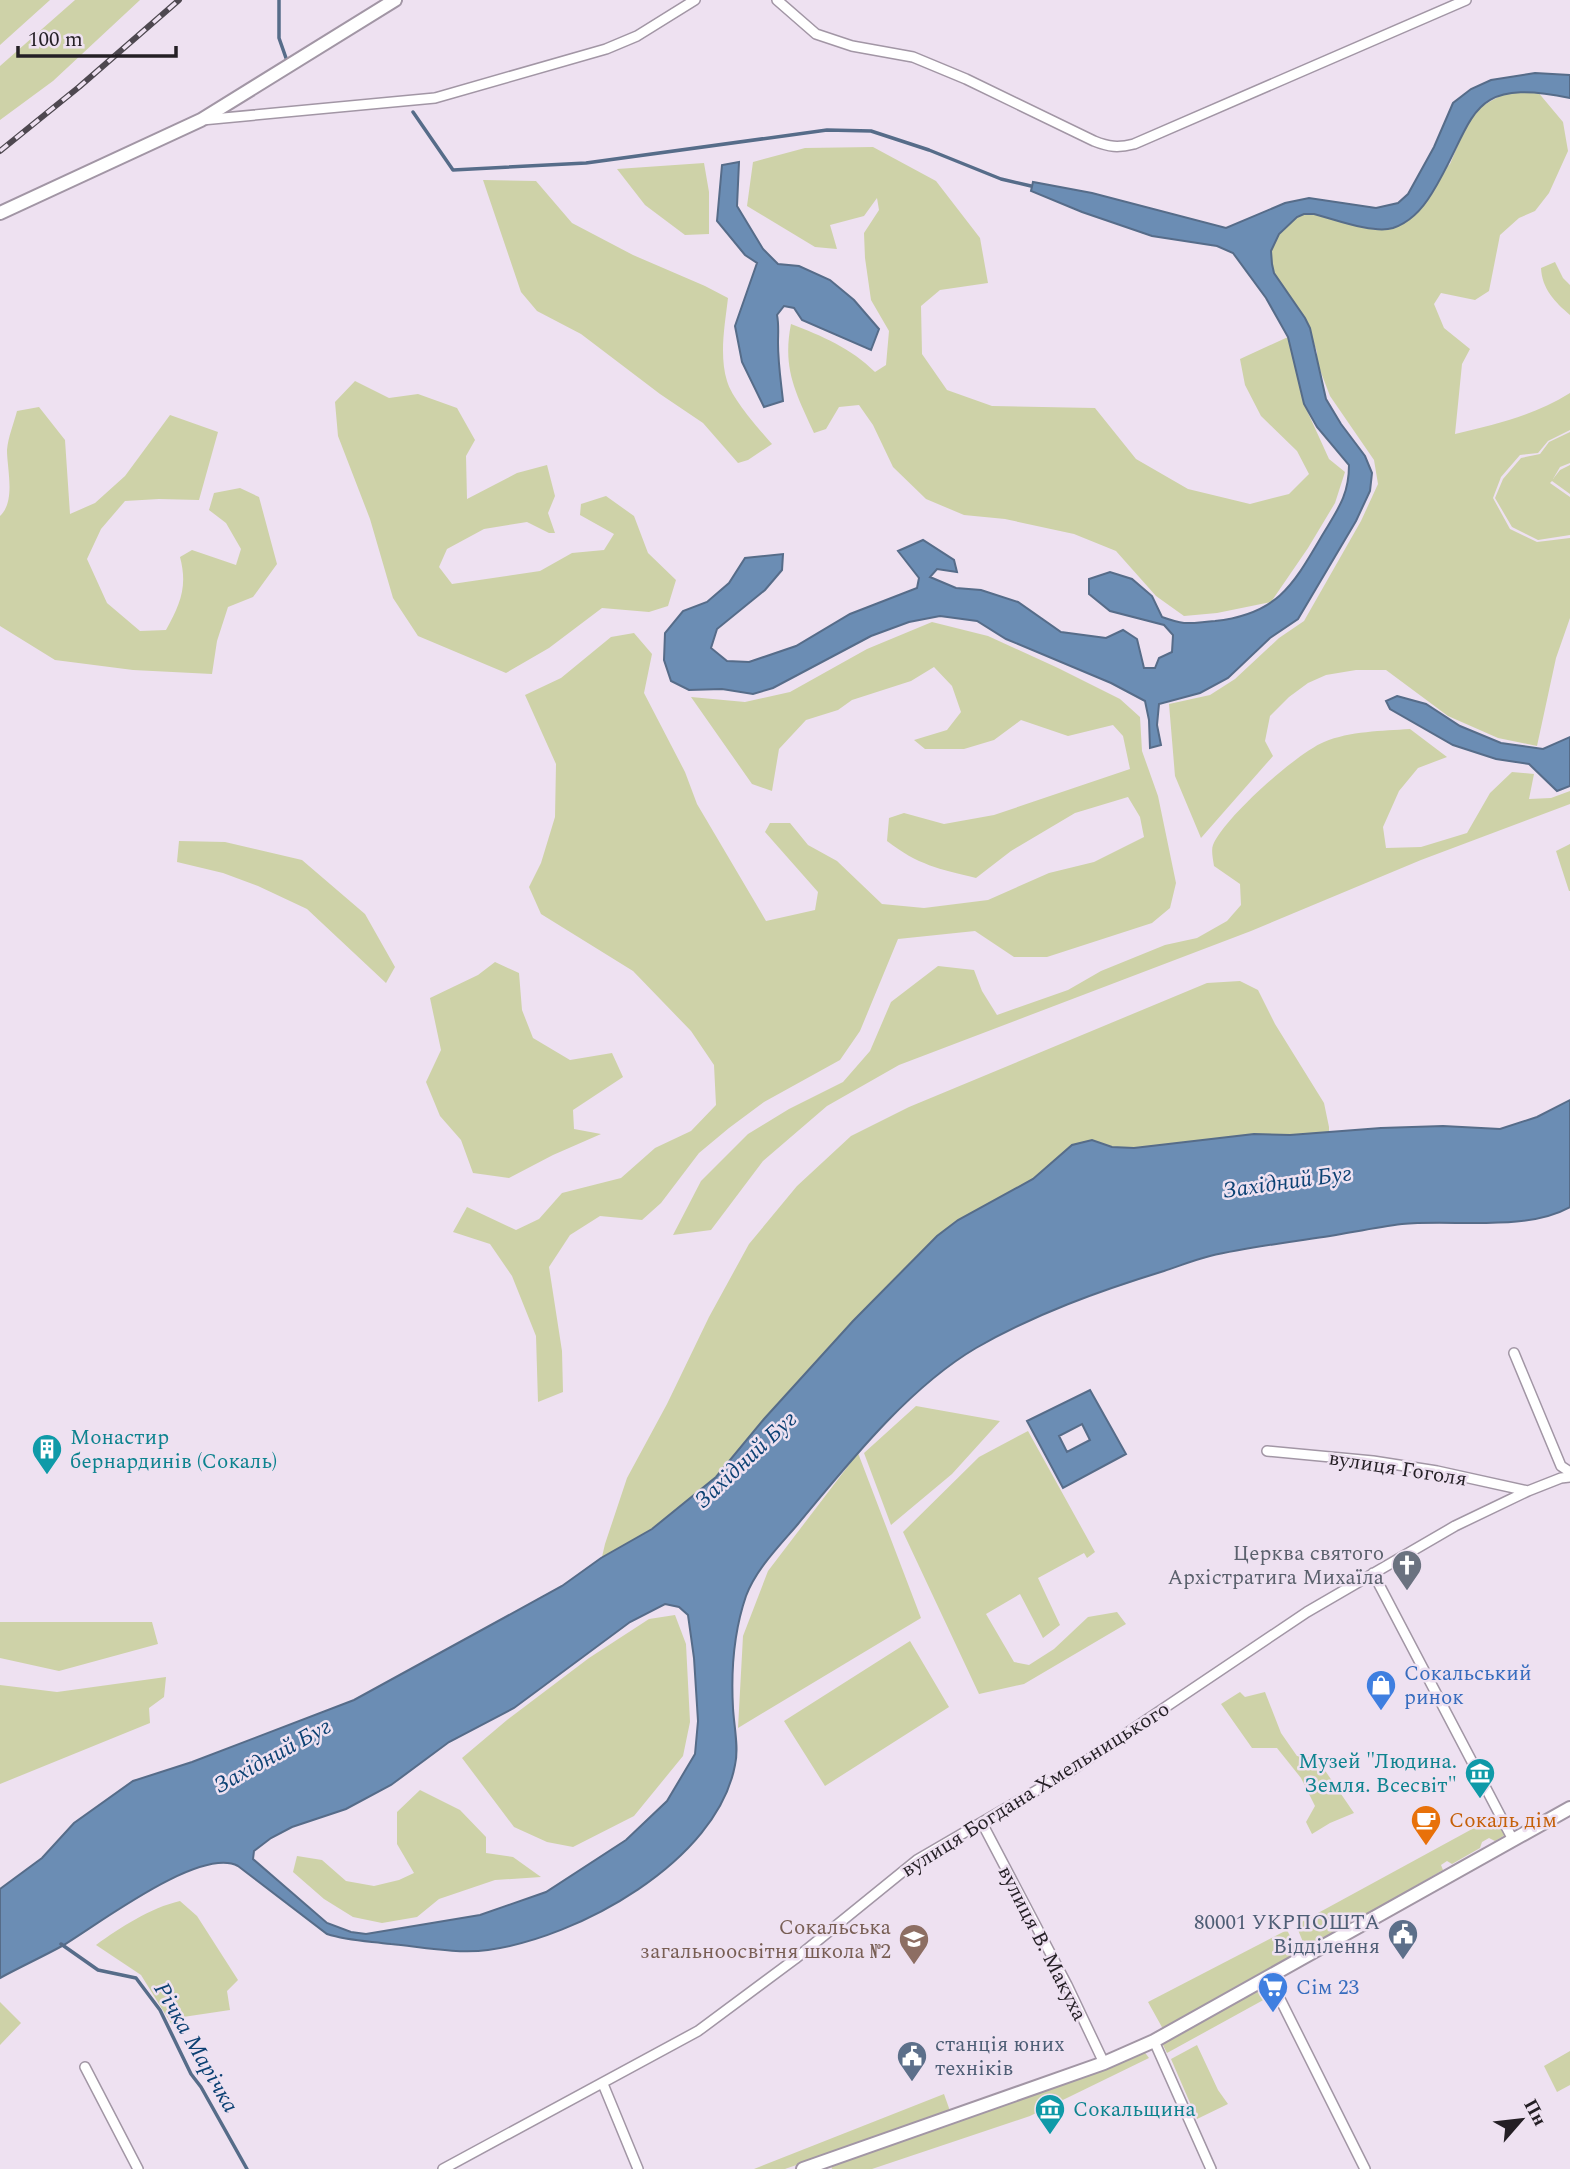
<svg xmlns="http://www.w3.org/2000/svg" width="1570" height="2169" font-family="Spectral,serif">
<rect width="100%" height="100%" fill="#eee1f1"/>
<!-- green -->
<path fill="#ced2a8" d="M 0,0 L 50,0 L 0,45 Z
M 75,0 L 140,0 L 53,81 L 0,120 L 0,66 Z
M 1537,91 L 1563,122 L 1568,151 L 1549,193 L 1535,211 L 1519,218 L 1500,235 L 1489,291 L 1475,300 L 1441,293 L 1434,304 L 1444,328 L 1470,349 L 1462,364 L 1455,434 C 1497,424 1533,416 1570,393 L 1570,430 L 1548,441 L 1538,453 L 1520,455 L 1501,477 L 1493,498 L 1510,529 L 1537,542 L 1570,538 L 1570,618 L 1556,658 L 1537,746 L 1498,738 L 1448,716 L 1386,670 L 1356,670 L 1326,675 L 1308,683 L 1289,697 L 1270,716 L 1265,741 L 1273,756 L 1201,838 L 1175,776 L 1169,704 L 1210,695 L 1235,679 L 1279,638 L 1304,621 L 1361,521 L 1378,484 L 1374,460 L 1330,396 L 1317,362 L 1317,352 L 1305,318 L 1274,273 L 1272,264 L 1271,251 L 1279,234 L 1297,217 L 1304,214 L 1314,214 L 1378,229 L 1450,164 L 1467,123 L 1477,109 L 1505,93 Z
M 873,147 L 936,181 L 980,238 L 988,283 L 940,290 L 921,306 L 922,354 L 947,390 L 992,406 L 1095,408 L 1136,459 L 1188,489 L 1250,504 L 1289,494 L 1309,474 L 1297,451 L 1261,416 L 1245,385 L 1240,359 L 1288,337 L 1304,404 L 1329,459 L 1345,472 L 1335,503 L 1308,548 L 1271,602 L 1217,613 L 1184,616 L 1156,596 L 1116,551 L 1074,534 L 1005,519 L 964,515 L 926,499 L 893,467 L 873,425 L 859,405 L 839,407 L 826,429 L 814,433 C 796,393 782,369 791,324 C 822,336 851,348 875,372 L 886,365 L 889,331 L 871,300 L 865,258 L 864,233 L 879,210 L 877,198 L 864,216 L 830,225 L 837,249 L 815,247 L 747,206 L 753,162 L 805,148 Z
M 704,163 L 709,192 L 709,234 L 685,235 L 645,205 L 617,169 Z
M 483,180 L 536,181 L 572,223 L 633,255 L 705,286 L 728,298 C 725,324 719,355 727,381 C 732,399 759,429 772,444 L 748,460 L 738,463 L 703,423 L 660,394 L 581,334 L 537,311 L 521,292 Z
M 1555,262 L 1563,278 L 1570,285 L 1570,315 C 1555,302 1542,289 1541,268 Z
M 355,381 L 389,398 L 418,394 L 457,408 L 475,440 L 466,456 L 467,499 L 517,473 L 547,465 L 555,496 L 548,513 L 555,533 L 549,533 L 527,522 L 484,529 L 447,549 L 439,567 L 452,584 L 540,571 L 572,553 L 604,550 L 614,534 L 580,515 L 581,504 L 606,496 L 634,516 L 648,553 L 676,580 L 668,606 L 649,612 L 602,608 L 549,648 L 506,673 L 418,636 L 393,598 L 370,519 L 338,436 L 335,402 Z
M 39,407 L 65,440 L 70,514 L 95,503 L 125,476 L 170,415 L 218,432 L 199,500 L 159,499 L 125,501 L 101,529 L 87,559 L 107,603 L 140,631 L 166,630 C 180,604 188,587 180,557 L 192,550 L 236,565 L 241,549 L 226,523 L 209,510 L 214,493 L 240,488 L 259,497 L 277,564 L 253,597 L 228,607 L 217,641 L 212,674 L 133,670 L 55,660 L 0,626 L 0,516 C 16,501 7,469 7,450 C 8,437 14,423 17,411 Z
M 1570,432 L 1570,463 L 1560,467 L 1553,479 L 1560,470 L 1570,465 L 1570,494 L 1552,481 L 1550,483 L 1570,497 L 1570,535 L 1538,540 L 1512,527 L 1495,498 L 1503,479 L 1521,458 L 1540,454 L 1549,442 Z
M 932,622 L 988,636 L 1058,668 L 1120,699 L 1140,717 L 1142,751 L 1158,796 L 1176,883 L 1170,908 L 1152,923 L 1047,957 L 1014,957 L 975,931 L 898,939 L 860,1031 L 840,1060 L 764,1102 L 729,1128 L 699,1153 L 661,1203 L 642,1220 L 600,1216 L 570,1235 L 549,1267 L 562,1351 L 563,1392 L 538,1402 L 536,1336 L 512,1276 L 490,1244 L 453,1232 L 467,1207 L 516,1230 L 539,1219 L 562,1193 L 621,1178 L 655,1148 L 691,1131 L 716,1105 L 714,1065 L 691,1031 L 633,971 L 541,914 L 529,887 L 541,863 L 555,817 L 556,764 L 525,695 L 561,678 L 611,637 L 634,633 L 652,654 L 644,693 L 685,772 L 697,804 L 766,921 L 815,910 L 818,892 L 765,832 L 770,823 L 790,823 L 808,845 L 837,861 L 882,904 L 924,908 L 988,900 L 1049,873 L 1094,862 L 1144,837 L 1140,817 L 1128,797 L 1075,813 L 1011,851 L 976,878 C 939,869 918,865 887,841 L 889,818 L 904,813 L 944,824 L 994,815 L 1130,769 L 1123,736 L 1113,725 L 1068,736 L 1021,720 L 994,740 L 964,749 L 925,749 L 914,740 L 947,730 L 961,712 L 952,686 L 934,667 L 911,681 L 852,700 L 838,710 L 806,720 L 779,749 L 772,791 L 752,784 L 691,697 L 745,702 L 790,692 L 867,649 Z
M 1410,729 L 1447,757 L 1418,768 L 1399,791 L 1383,827 L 1386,848 L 1421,847 L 1467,833 L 1490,793 L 1512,772 L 1534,774 L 1529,799 L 1551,798 L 1570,791 L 1570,804 L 1421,860 L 1251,931 L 899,1065 L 827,1106 L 763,1161 L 711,1230 L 673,1235 L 701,1181 L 748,1134 L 789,1109 L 843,1082 L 870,1051 L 891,1002 L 938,966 L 974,970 L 982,991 L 997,1015 L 1068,990 L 1101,971 L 1165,945 L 1197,938 L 1227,921 L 1241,905 L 1240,884 L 1214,866 C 1213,859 1211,850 1213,845 C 1224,818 1297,753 1324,742 C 1350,731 1382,731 1410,729 Z
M 179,841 L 225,842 L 302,860 L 365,914 L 395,967 L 386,983 L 307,909 L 258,886 L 223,873 L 177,862 Z
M 1570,844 L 1570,891 L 1569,891 L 1556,851 Z
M 495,962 L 519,973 L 522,1010 L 533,1038 L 570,1060 L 612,1053 L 623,1077 L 573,1110 L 574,1129 L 601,1134 L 553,1155 L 509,1178 L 473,1173 L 461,1140 L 440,1116 L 426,1082 L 441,1050 L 430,998 L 478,975 Z
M 1240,981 L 1258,990 L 1275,1024 L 1324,1103 L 1329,1127 L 1329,1137 L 715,1494 L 598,1574 L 605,1544 L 627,1478 L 667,1404 L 709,1317 L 749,1244 L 797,1186 L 851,1136 L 909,1107 L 1207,983 Z
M 916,1406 L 1000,1421 L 952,1474 L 891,1525 L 864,1453 Z
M 1028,1431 L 1095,1552 L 1087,1558 L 1084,1553 L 1038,1578 L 1060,1625 L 1043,1638 L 1020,1594 L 986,1614 L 1014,1662 L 1029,1665 L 1054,1649 L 1088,1617 L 1117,1612 L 1126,1624 L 1024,1684 L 979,1694 L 903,1532 L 979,1457 Z
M 858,1453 L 921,1618 L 738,1728 L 743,1636 L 768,1571 Z
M 675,1615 L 686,1644 L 690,1722 L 683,1756 L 634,1816 L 573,1847 L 547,1842 L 514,1827 L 462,1758 L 507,1720 L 589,1658 L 649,1619 Z
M 0,1622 L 152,1622 L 158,1644 L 59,1671 L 0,1658 Z
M 910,1641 L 949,1707 L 825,1786 L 784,1721 Z
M 166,1677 L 164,1697 L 149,1708 L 150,1723 L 0,1784 L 0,1685 L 57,1692 Z
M 1240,1692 L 1245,1697 L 1265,1692 L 1281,1733 L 1297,1756 L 1312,1758 L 1326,1772 L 1354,1813 L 1330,1823 L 1312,1834 L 1306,1822 L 1315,1806 L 1301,1778 L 1277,1748 L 1252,1748 L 1221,1704 Z
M 420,1790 L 460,1810 L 486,1837 L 486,1853 L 513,1857 L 541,1877 L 495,1880 L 439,1899 L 417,1917 L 382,1923 L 353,1917 L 324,1899 L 293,1872 L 297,1856 L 322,1860 L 346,1881 L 374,1886 L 399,1880 L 414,1873 L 397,1844 L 397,1812 Z
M 1496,1816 L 1505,1830 L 1505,1835 L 1495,1841 L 1489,1838 L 1482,1842 L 1480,1848 L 1452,1864 L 1447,1861 L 1441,1865 L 1443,1870 L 1308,1948 L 1303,1942 L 1296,1925 Z
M 180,1901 L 197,1916 L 238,1980 L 227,1991 L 230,2010 L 183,2017 L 172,2025 L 141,1975 L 96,1945 C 121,1927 150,1908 180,1901 Z
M 1287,1930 L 1299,1954 L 1163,2029 L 1148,2002 Z
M 1261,1989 L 1267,1998 L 1167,2053 L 1162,2043 Z
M 0,2002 L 21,2023 L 0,2045 Z
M 1197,2045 L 1218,2090 L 1228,2104 L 1197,2119 L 1171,2059 Z
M 1143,2050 L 1149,2058 L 1030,2116 L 872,2169 L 832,2169 L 831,2166 L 951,2124 Z
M 1570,2051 L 1570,2085 L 1557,2092 L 1544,2066 Z
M 944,2094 L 950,2111 L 785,2169 L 754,2169 Z"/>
<!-- water -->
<path fill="#6b8db4" stroke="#566c89" stroke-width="2" fill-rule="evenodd" d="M 1535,73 L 1570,75 L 1570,98 C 1464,76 1477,120 1432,193 C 1423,208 1411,222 1393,228 C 1373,234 1334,219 1314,214 L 1304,214 L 1297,217 L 1279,234 L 1271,251 L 1272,264 L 1274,273 L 1305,318 L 1310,328 L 1326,399 L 1341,424 L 1365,456 L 1372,473 L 1370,491 L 1356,521 L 1298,619 L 1270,638 L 1228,678 L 1200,693 L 1159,704 L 1157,725 L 1161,745 L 1150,748 L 1149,720 L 1145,701 L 1111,683 L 1006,639 L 977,621 L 940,616 L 909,622 L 871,636 L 773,688 L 753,694 L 722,689 L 689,690 L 671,681 L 664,660 L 665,633 L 683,611 L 707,602 L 729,583 L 745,558 L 783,554 L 782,570 L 765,590 L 717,629 L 711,648 L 727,661 L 749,662 L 796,646 L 850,614 L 917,588 L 919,578 L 898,551 L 923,540 L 954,560 L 957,572 L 937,569 L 930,577 L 956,588 L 981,590 L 1018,602 L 1061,632 L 1106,638 L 1123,630 L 1137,639 L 1144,668 L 1155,668 L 1159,658 L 1172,652 L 1173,635 L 1164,625 L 1110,611 L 1089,594 L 1089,579 L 1110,572 L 1132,579 L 1152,596 L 1162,617 C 1187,626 1189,623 1215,621 C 1278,614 1293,585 1323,534 C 1338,509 1349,495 1349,465 L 1317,427 L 1304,404 L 1288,337 L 1266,298 L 1233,253 L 1217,246 L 1152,236 L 1082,212 L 1031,191 L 1033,182 L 1092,193 L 1226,228 L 1285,203 L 1309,198 L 1376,208 L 1398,203 L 1408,194 L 1434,147 L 1453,103 L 1471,89 L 1491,80 Z
M 739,162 L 737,206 L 763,249 L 778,264 L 799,266 L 830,280 L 854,300 L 879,329 L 871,350 L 802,320 L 794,308 L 784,306 L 777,315 C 779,325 778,333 778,343 C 778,363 781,382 783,401 L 764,407 L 742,362 L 735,326 L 757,263 L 745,255 L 717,221 L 722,165 Z
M 1397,696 L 1426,704 L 1460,726 L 1501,743 L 1543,749 L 1570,737 L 1570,786 L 1557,791 L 1529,764 L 1496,759 L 1453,745 L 1390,709 L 1386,701 Z
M 1570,1100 L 1570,1207 C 1525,1232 1453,1219 1402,1224 C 1378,1227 1354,1232 1330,1236 C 1290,1242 1249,1247 1210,1256 C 1194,1260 1179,1266 1164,1271 C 1099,1291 1035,1314 976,1348 C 908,1388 848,1464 798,1524 C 780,1545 756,1569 746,1596 C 734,1631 731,1672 733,1708 C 734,1726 739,1748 735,1765 C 717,1862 577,1938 488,1950 C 457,1954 422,1947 391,1944 C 369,1941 348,1941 327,1934 L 238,1866 C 200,1846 96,1926 62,1946 C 42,1957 20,1967 0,1978 L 0,1889 L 42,1858 L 74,1823 L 133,1781 L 192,1762 L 354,1700 L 562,1586 L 601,1558 L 652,1529 L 716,1477 L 764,1419 L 853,1321 L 937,1236 L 958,1220 L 1033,1179 L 1072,1145 L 1092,1140 L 1112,1147 L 1134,1148 L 1254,1134 L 1290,1135 L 1381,1128 L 1443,1126 L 1500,1129 L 1537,1117 ZM 665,1604 L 679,1607 L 688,1615 L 694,1658 L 698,1721 L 695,1754 L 667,1801 L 626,1840 L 546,1892 L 480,1915 L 366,1934 L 351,1932 L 327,1923 L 253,1859 L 254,1851 L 271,1838 L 292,1827 L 346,1809 L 391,1785 L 449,1742 L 514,1708 L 630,1622 Z
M 1090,1390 L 1126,1454 L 1063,1488 L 1027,1421 ZM 1082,1424 L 1090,1440 L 1067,1452 L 1059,1436 Z"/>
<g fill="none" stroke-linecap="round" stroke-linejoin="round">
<!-- stream -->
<path stroke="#566c89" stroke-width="3.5" d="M 279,0 L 279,38 L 286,58
M 413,112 L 453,170 L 586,163 L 827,130 L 871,131 L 929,150 L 1001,179 L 1031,186
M 61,1944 L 98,1970 L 136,1978 L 160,2010 L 191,2074 L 201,2087 L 247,2169"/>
<!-- street casing -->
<g stroke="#a296a5" stroke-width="12">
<path id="street" d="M 777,0 L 816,34 L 852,46 L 913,57 L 966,79 L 1094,141 C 1109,147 1118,148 1134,144 L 1466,0
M 202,120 L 435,98 L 606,49 L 637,36 L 695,0
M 1514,1353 L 1561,1466 L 1570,1472
M 1267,1451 L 1373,1461 L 1437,1471 L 1528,1491
M 1373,1573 L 1512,1838
M 982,1823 L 1067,1985 L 1104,2063
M 1269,1977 L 1365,2169
M 1154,2041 L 1211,2169
M 85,2067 L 138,2169
M 603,2084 L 638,2169
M 443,2169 L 698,2031 L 795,1959 L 917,1860 L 1075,1768 L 1307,1612 L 1455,1526 L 1528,1491 L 1561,1478 L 1570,1477"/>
</g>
<!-- secondary casing -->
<g stroke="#a296a5" stroke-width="16">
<path id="secondary" d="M 0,213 L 201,120 L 395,0
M 803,2169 L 1104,2063 L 1154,2041 L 1570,1808"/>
</g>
<!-- street -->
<use href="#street" stroke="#fff" stroke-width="9"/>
<!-- secondary -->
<use href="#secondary" stroke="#fff" stroke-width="12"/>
<!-- rail casing -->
<g stroke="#4e4850" stroke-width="6">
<path id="rail" d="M 0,151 L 79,87 L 179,0"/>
</g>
<!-- rail -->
<use href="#rail" stroke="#eee1f1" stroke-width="3.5" stroke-dasharray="10" stroke-linecap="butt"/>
</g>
<!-- icons -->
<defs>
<g id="building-pin" transform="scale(1.575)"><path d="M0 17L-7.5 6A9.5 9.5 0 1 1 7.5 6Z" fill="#0f9aa8" stroke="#eee1f1"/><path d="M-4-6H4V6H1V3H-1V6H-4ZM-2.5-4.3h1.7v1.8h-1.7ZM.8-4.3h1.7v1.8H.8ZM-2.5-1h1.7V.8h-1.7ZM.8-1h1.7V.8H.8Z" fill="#fff"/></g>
<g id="church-pin" transform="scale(1.575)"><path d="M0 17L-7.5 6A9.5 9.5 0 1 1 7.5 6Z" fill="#6b7280" stroke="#eee1f1"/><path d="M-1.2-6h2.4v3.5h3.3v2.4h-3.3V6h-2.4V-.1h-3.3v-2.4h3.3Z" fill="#fff"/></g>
<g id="shop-pin" transform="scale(1.575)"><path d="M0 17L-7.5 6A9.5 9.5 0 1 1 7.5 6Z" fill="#3f7fe0" stroke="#eee1f1"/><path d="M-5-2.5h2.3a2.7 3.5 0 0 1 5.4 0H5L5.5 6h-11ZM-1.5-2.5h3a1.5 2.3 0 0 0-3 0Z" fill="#fff"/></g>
<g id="museum-pin" transform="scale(1.575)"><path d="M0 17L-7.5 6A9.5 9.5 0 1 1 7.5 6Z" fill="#0f9aa8" stroke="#eee1f1"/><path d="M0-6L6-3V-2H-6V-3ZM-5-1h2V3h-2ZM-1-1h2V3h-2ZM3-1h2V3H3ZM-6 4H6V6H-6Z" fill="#fff"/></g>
<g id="cafe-pin" transform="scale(1.575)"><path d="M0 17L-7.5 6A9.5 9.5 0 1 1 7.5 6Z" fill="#e8710a" stroke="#eee1f1"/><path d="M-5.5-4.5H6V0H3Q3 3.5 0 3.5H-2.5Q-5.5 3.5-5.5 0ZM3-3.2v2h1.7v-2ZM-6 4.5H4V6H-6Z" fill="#fff"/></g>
<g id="civic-pin" transform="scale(1.575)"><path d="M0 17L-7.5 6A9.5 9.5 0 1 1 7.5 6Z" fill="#5c6f8a" stroke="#eee1f1"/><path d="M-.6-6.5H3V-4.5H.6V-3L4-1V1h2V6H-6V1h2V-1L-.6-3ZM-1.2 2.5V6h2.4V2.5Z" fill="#fff"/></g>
<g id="school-pin" transform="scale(1.575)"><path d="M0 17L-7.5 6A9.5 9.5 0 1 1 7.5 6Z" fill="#8d6e63" stroke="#eee1f1"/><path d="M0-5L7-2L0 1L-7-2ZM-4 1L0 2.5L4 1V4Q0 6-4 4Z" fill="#fff"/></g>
<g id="supermarket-pin" transform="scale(1.575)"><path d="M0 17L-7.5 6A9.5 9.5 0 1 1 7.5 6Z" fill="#3f7fe0" stroke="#eee1f1"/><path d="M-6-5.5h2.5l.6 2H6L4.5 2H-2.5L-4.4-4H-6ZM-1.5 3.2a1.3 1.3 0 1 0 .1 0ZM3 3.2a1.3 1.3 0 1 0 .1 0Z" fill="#fff"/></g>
</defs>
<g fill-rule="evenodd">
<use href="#building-pin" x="47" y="1449"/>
<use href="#church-pin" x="1407" y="1565"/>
<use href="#shop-pin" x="1381" y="1685"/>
<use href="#museum-pin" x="1480" y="1773"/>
<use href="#cafe-pin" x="1426" y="1820"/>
<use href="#civic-pin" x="1403" y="1934"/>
<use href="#school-pin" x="914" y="1939"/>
<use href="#supermarket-pin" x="1273" y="1987"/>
<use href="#civic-pin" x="912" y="2056"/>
<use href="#museum-pin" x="1050" y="2109"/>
</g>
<g text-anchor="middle" stroke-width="5" stroke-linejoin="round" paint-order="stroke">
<!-- culture labels -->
<g font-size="21" fill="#0d838f" stroke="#eee1f1" text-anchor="start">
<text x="70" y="1444">Монастир<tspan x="70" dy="24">бернардинів (Сокаль)</tspan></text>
<text x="1457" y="1768" text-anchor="end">Музей "Людина.<tspan x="1457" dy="24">Земля. Всесвіт"</tspan></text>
<text x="1073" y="2116">Сокальщина</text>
</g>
<!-- street labels -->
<g font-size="21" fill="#241f25" stroke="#eee1f1">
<text transform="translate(1398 1468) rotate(9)" y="7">вулиця Гоголя</text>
<text transform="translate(1035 1789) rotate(-32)" y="7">вулиця Богдана Хмельницького</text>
<text transform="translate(1043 1943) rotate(63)" y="7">вулиця В. Макуха</text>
</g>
<!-- worship labels -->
<g font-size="21" fill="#5b616d" stroke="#eee1f1" text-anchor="end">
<text x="1384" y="1560">Церква святого<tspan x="1384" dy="24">Архістратига Михаїла</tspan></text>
</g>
<!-- shop labels -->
<g font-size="21" fill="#366cbe" stroke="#eee1f1" text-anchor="start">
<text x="1404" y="1680">Сокальський<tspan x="1404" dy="24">ринок</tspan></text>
<text x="1296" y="1994">Сім 23</text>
</g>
<!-- food labels -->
<g font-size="21" fill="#c56008" stroke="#eee1f1" text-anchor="start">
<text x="1449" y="1827">Сокаль дім</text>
</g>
<!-- service labels -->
<g font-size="21" fill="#4e5e75" stroke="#eee1f1" text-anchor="end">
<text x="1380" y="1929">80001 УКРПОШТА<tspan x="1380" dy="24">Відділення</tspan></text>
<text x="935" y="2051" text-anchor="start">станція юних<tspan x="935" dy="24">техніків</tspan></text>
</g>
<!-- education labels -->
<g font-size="21" fill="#785e54" stroke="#eee1f1" text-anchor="end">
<text x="891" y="1934">Сокальська<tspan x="891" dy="24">загальноосвітня школа №2</tspan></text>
</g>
<!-- water labels -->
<g font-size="23" font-style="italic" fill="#0c4173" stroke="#eee1f1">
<text transform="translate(1287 1181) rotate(-8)" y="8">Західний Буг</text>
<text transform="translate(745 1459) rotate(-43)" y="8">Західний Буг</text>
<text transform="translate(272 1755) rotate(-29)" y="8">Західний Буг</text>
<text transform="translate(197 2047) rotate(60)" y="8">Річка Марічка</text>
</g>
</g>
<!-- north arrow -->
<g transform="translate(1521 2120) rotate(62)" stroke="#eee1f1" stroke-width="5" paint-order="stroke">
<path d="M0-5L12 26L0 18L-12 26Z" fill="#241f25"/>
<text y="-10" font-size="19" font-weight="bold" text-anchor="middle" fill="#241f25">Пн</text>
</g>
<!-- scale -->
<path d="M18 46v10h158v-10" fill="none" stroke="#241f25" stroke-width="3.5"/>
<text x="28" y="46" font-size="21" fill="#241f25" stroke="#eee1f1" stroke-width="5" paint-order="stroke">100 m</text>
</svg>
